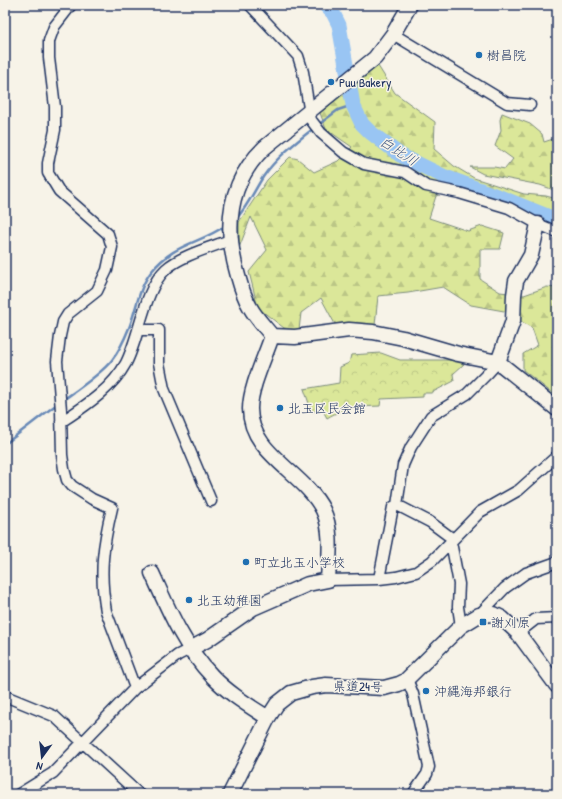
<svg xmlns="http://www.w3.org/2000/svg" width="562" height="799" font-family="'Patrick Hand','Klee One',sans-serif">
<defs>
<pattern id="forest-firs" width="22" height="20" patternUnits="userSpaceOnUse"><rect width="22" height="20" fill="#dbe799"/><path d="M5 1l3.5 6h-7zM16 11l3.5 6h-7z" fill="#bbc686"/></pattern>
<pattern id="park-crowns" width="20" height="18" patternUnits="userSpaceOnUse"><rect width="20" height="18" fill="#dbe799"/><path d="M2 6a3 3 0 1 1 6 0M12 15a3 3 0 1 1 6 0" fill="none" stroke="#bbc686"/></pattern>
</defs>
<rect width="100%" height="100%" fill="#f7f3e8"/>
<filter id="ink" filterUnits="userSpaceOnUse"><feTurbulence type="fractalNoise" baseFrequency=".025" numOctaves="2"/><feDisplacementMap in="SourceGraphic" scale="8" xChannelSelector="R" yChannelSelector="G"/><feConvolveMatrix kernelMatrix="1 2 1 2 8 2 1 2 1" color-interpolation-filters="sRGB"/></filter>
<g filter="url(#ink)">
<!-- forest -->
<path fill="url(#forest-firs)" stroke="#7b8b7c" d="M 378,66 L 395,93 L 435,122 L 434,149 L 454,166 L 474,178 L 524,194 L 546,196 L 557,199 L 557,224 L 494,197 L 458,187 L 436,196 L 429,218 L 468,231 L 482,226 L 504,233 L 500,249 L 480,249 L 480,279 L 500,292 L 524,295 L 547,287 L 557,288 L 557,397 L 523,370 L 523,354 L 538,345 L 532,328 L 504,311 L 471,305 L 443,287 L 408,293 L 378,296 L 375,325 L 359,323 L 336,326 L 321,298 L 301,313 L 299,330 L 284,328 L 258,308 L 249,272 L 267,250 L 251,217 L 239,248 L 239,222 L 267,180 L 290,157 L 298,159 L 314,172 L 338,161 L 352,147 L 326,129 L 320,113 Z
M 502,113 L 530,124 L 542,134 L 544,142 L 553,139 L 557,138 L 557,191 L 540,185 L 483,174 L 470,167 L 494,167 L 505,169 L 513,159 L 495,146 L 501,130 L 500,120 Z"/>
<!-- park -->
<path fill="url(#park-crowns)" stroke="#7b8b7c" d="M 381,353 L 400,360 L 450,360 L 464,364 L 453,374 L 454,381 L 431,393 L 423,393 L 423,397 L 381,399 L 380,406 C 358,407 347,406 327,418 L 322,409 L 312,412 L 304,389 L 339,383 L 340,367 L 349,363 L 351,355 Z"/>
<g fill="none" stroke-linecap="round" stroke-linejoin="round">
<!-- stream -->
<path stroke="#6789b7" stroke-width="2.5" d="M 318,125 L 338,110 L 353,105
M 236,219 C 248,206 254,191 263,177 C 276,158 296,142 314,128
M 63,400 C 77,390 101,374 112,360 C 119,351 125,338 129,328 C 136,310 139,287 151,272 C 174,243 199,244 225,226
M 5,444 L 57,404"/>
<!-- river -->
<path stroke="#99c5f3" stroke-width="15" d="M 325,5 L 333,13 L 339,25 L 353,105 L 362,124 L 370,132 L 400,155 L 443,176 L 497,196 L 557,220"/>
<!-- street casing -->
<g stroke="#1b2f5e" stroke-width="13">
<path id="street" d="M 71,5 L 54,27 L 49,41 L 49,58 L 55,107 L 55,130 L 48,163 L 48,173 L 59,191 L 108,234 L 112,247 L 107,270 L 97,291 L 68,314 L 63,322 L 60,336 L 57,361 L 61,410 L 62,455 L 64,469 L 67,480 L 72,486 L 92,499 L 112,508 C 103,545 99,572 106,611 L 135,688
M 250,5 L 298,56 L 303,72 L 311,120 L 321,133 L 343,152 L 364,164 L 405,172 L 426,186 L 459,193 L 509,208 L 538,224 L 557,232
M 393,34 L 507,103 L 530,105
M 139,330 L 159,330 L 159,363 L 164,389 L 211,501
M 61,422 C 85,406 112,389 126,363 C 140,336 144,289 166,269 C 180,256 212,247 230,240
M 397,505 L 430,522 L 453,539
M 451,542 L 459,584 L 458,607 L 461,626
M 379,579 L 393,507 L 397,505 L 403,465 L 411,447 L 431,416 L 467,394 L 487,374 L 498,362
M 328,580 L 379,579 L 396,577 L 416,572 L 432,561 L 480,512 L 519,490 L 557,456
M 479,615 L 505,588 L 526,573 L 557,562
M 518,633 L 536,619 L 557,618
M 407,679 L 413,694 L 429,767 L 427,774 L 413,794
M 5,696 L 54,716 L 139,794
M 19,794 L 53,773 L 135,688 L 178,655 L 190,649"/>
</g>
<!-- secondary casing -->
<g stroke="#1b2f5e" stroke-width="17">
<path id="secondary" d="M 272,336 C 265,327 256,318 250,307 C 244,297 241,287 238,276 C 224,229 227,184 264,148 L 375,58 L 393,34 L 410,5
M 272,336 L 295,337 L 349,330 L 373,332 L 403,338 L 458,354 L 498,362 L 557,409
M 498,362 L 513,321 L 514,295 L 516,281 L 531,255 L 538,224
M 152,573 C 168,609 184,647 212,676 C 228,693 248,705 268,718
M 190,649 L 207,640 L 253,608 L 308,584 L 328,580 C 329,558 333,531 323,510 C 305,473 250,454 250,409 C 250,388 265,357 272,336
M 230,794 L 268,718 L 277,704 L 291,693 L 312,687 L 326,685 L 384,688 L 399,684 L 405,681 L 461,626 L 479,615 L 494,614 L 502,618 L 518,633 L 557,686"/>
</g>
<!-- street -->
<use href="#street" stroke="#f7f3e8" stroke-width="10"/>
<!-- secondary -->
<use href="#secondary" stroke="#f7f3e8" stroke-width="14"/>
</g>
</g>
<!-- markers -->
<g fill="#1f6fb2" stroke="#f7f3e8" stroke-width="1.5">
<circle cx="479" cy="55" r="4"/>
<circle cx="331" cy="82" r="4"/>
<circle cx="280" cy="408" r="4"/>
<circle cx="246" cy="562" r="4"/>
<circle cx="189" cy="600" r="4"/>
<rect x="479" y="618" width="8" height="8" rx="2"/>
<circle cx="426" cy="691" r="4"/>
</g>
<g text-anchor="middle" stroke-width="3" stroke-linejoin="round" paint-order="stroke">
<!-- poi labels -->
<g font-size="13" fill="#1b2f5e" stroke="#f7f3e8" text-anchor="start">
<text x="487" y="60">樹昌院</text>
<text x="339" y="87">Puu Bakery</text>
<text x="288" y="413">北玉区民会館</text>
<text x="254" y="567">町立北玉小学校</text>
<text x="197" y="605">北玉幼稚園</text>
<text x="491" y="627">謝刈原</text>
<text x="434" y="696">沖縄海邦銀行</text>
</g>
<!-- street labels -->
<g font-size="13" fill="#1b2f5e" stroke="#f7f3e8">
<text transform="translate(358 686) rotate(1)" y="5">県道24号</text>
</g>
<!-- water labels -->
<g font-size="14" font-style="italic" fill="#3a5483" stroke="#f7f3e8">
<text transform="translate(399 151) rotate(32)" y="5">白比川</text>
</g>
</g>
<!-- margin -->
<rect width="562" height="799" fill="none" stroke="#f7f3e8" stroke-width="20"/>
<rect x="10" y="10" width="542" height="779" fill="none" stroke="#1b2f5e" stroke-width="1.5" filter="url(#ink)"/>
<!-- north arrow -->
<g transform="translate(42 757) rotate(195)" stroke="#f7f3e8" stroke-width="3" paint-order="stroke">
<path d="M0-3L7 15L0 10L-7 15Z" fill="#1b2f5e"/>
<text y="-6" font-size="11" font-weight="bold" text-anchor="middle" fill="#1b2f5e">N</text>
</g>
</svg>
